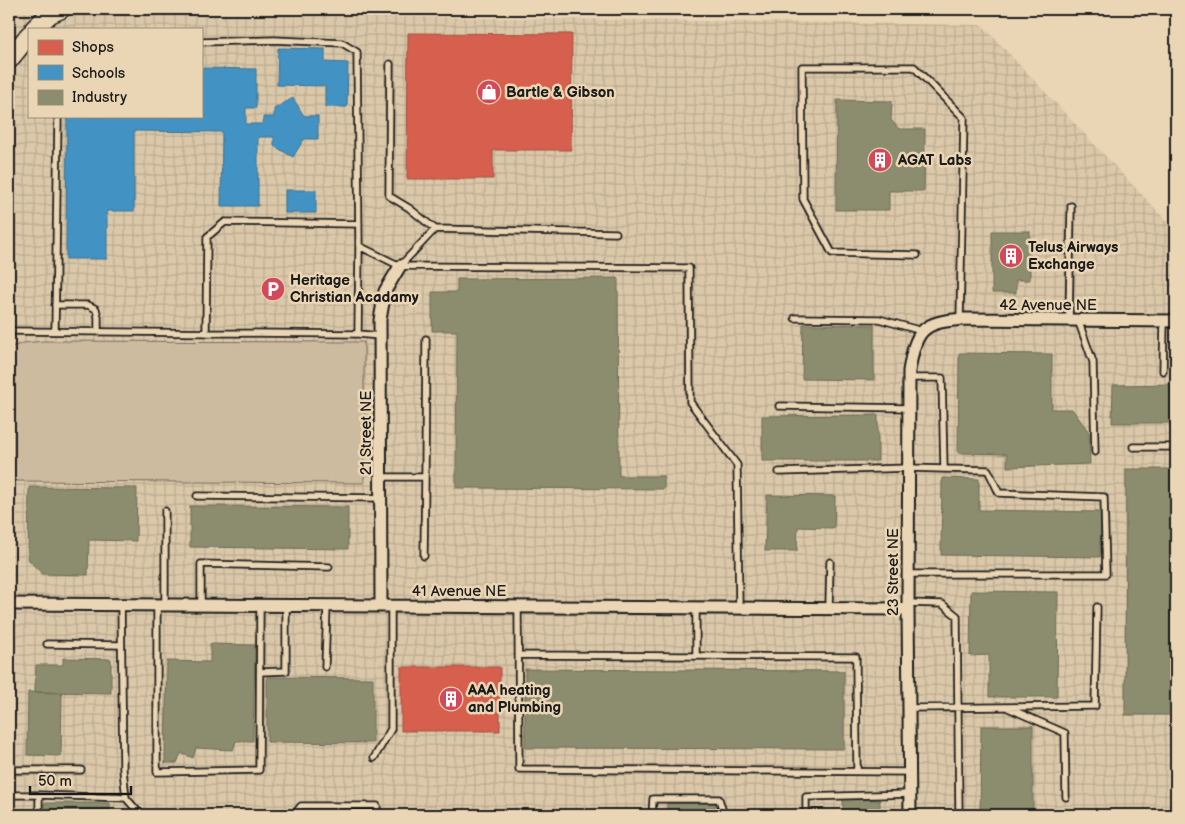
<svg xmlns="http://www.w3.org/2000/svg" width="1185" height="824" font-family="'Balsamiq Sans',sans-serif">
<defs>
<pattern id="industrial-grid" width="8" height="8" patternUnits="userSpaceOnUse" patternTransform="scale(1.25)"><rect width="8" height="8" fill="#dbc8a9"/><path d="M0 4h8M4 0v8" fill="none" stroke="#bbab91"/></pattern>
</defs>
<rect width="100%" height="100%" fill="#ead6b4"/>
<filter id="ink" filterUnits="userSpaceOnUse"><feTurbulence type="fractalNoise" baseFrequency=".02" numOctaves="2"/><feDisplacementMap in="SourceGraphic" scale="10" xChannelSelector="R" yChannelSelector="G"/><feConvolveMatrix kernelMatrix="1 2 1 2 8 2 1 2 1" color-interpolation-filters="sRGB"/></filter>
<g filter="url(#ink)">
<!-- industrial -->
<path fill="url(#industrial-grid)" fill-rule="evenodd" d="M 9,11 L 982,25 L 1176,231 L 1176,815 L 9,815 ZM 29,29 L 201,29 L 201,116 L 29,116 Z"/>
<!-- pitch -->
<path fill="#ccbb9e" stroke="#746c5d" d="M 44,341 L 364,342 L 364,483 L 12,481 L 12,347 L 23,343 Z"/>
<!-- shops -->
<path fill="#d6604d" stroke="#9e4c3e" d="M 408,33 L 572,34 L 571,150 L 493,150 L 493,179 L 407,179 Z
M 401,667 L 500,667 L 500,731 L 401,731 Z"/>
<!-- schools -->
<path fill="#4393c3" stroke="#376f91" d="M 278,48 L 325,49 L 325,62 L 348,63 L 347,107 L 325,107 L 325,86 L 277,85 Z
M 201,68 L 256,69 L 256,108 L 246,108 L 246,124 L 263,124 L 263,117 L 274,117 L 274,109 L 293,98 L 304,116 L 318,116 L 318,139 L 304,139 L 293,157 L 274,146 L 274,137 L 258,137 L 258,206 L 221,206 L 222,132 L 134,131 L 134,211 L 107,211 L 107,259 L 66,259 L 67,116 L 201,116 Z
M 285,190 L 316,190 L 316,213 L 285,213 Z"/>
<!-- industry -->
<path fill="#8c8c6e" stroke="#6a6a55" d="M 837,100 L 892,101 L 891,120 L 899,129 L 925,129 L 924,191 L 889,191 L 889,210 L 836,210 Z
M 992,231 L 1030,231 L 1030,280 L 1016,280 L 1016,293 L 992,293 Z
M 618,278 L 619,476 L 664,476 L 664,489 L 456,488 L 457,331 L 432,331 L 432,292 L 457,292 L 457,279 Z
M 803,324 L 874,325 L 874,380 L 802,379 Z
M 959,353 L 1052,354 L 1052,409 L 1072,409 L 1089,432 L 1090,464 L 1007,467 L 1007,454 L 958,453 Z
M 1175,370 L 1176,423 L 1112,423 L 1113,385 L 1175,384 Z
M 878,415 L 878,461 L 762,461 L 762,416 Z
M 1126,469 L 1176,469 L 1176,715 L 1125,715 Z
M 942,478 L 979,479 L 979,510 L 1101,512 L 1100,557 L 941,555 Z
M 29,487 L 137,488 L 136,541 L 89,540 L 88,575 L 42,574 L 28,559 Z
M 767,495 L 835,496 L 834,528 L 798,527 L 797,551 L 765,551 Z
M 190,506 L 348,507 L 348,549 L 190,547 Z
M 971,591 L 1058,592 L 1057,697 L 989,697 L 989,655 L 970,656 Z
M 210,644 L 255,645 L 253,741 L 236,741 L 233,750 L 196,748 L 193,758 L 181,753 L 177,763 L 165,763 L 167,661 L 210,662 Z
M 63,658 L 111,659 L 111,693 L 35,692 L 36,665 L 63,665 Z
M 525,669 L 844,671 L 844,749 L 525,748 Z
M 267,677 L 373,678 L 373,743 L 267,742 Z
M 28,692 L 62,693 L 61,756 L 27,755 Z
M 981,726 L 1033,726 L 1033,815 L 980,815 Z
M 843,799 L 880,800 L 880,815 L 843,815 Z
M 44,803 L 110,803 L 110,815 L 44,815 Z
M 667,803 L 715,803 L 715,815 L 667,815 Z"/>
<g fill="none" stroke-linecap="round" stroke-linejoin="round">
<!-- service casing -->
<g stroke="#1c1c1c" stroke-width="9">
<path id="service" d="M 201,42 L 274,40 L 342,43 L 357,52 L 359,246 L 400,266 L 689,268 L 690,402 L 737,465 L 739,607
M 390,64 L 389,196 L 409,208 L 435,229 L 400,266
M 435,229 L 616,233
M 917,255 L 832,253 L 803,199 L 802,67 L 914,67 L 964,118 L 960,320
M 55,305 L 88,305 L 96,309 L 98,317 L 98,332
M 795,318 L 879,319 L 922,331
M 1069,320 L 1071,206
M 1078,320 L 1093,362 L 1095,452
M 9,331 L 358,334 L 359,246
M 55,331 L 58,116
M 206,333 L 207,237 L 225,222 L 359,224
M 358,334 L 380,336
M 1163,371 L 1164,321
M 779,406 L 909,408
M 1133,447 L 1176,447
M 779,472 L 909,468 L 944,469 L 942,378 L 909,378
M 381,477 L 425,477 L 424,556
M 425,477 L 426,339
M 197,496 L 381,498
M 908,574 L 1106,574 L 1104,497 L 999,493 L 988,470 L 944,469
M 908,603 L 942,604 L 957,616 L 959,815
M 121,604 L 123,770 L 126,798
M 157,604 L 157,772 L 259,770 L 260,605
M 165,604 L 165,511
M 201,605 L 201,564 L 329,567
M 518,606 L 519,769 L 910,772
M 696,607 L 696,656
M 829,607 L 830,562
M 47,644 L 121,645
M 519,655 L 856,657 L 857,771
M 325,667 L 327,605
M 260,672 L 286,671 L 286,605
M 909,708 L 1095,706 L 1097,607
M 1008,708 L 1065,733 L 1066,797
M 374,758 L 391,729 L 391,605
M 9,770 L 81,770
M 9,795 L 39,795 L 39,815
M 39,795 L 126,798 L 140,814
M 140,815 L 195,815
M 294,815 L 301,806 L 377,806 L 377,815
M 652,815 L 653,799 L 719,799 L 724,815
M 806,815 L 806,797 L 910,794"/>
</g>
<!-- minor casing -->
<g stroke="#1c1c1c" stroke-width="15">
<path id="minor" d="M 9,604 L 908,609
M 381,605 L 380,320 L 385,291 L 400,266
M 910,815 L 908,609 L 909,371 C 916,329 922,322 964,319 L 1176,321"/>
</g>
<!-- primary casing -->
<g stroke="#1c1c1c" stroke-width="21">
<path id="primary" d="M 34,29 L 50,14 L 61,9
M 9,60 L 29,35"/>
</g>
<!-- service -->
<use href="#service" stroke="#ead6b4" stroke-width="5.5"/>
<!-- minor -->
<use href="#minor" stroke="#ead6b4" stroke-width="11"/>
<!-- primary -->
<use href="#primary" stroke="#ead6b4" stroke-width="18"/>
</g>
</g>
<!-- icons -->
<defs>
<g id="shop-disc" transform="scale(1.25)"><circle r="9.5" fill="#d1495b" stroke="#ead6b4"/><path d="M-5-2.5h2.3a2.7 3.5 0 0 1 5.4 0H5L5.5 6h-11ZM-1.5-2.5h3a1.5 2.3 0 0 0-3 0Z" fill="#fff"/></g>
<g id="building-disc" transform="scale(1.25)"><circle r="9.5" fill="#d1495b" stroke="#ead6b4"/><path d="M-4-6H4V6H1V3H-1V6H-4ZM-2.5-4.3h1.7v1.8h-1.7ZM.8-4.3h1.7v1.8H.8ZM-2.5-1h1.7V.8h-1.7ZM.8-1h1.7V.8H.8Z" fill="#fff"/></g>
<g id="parking-disc" transform="scale(1.25)"><circle r="9.5" fill="#d1495b" stroke="#ead6b4"/><path d="M-3.5-5.5H1a3.5 3.5 0 0 1 0 7H-1V5.5H-3.5ZM-1-3.4V-.6H.8a1.4 1.4 0 0 0 0-2.8Z" fill="#fff"/></g>
</defs>
<g fill-rule="evenodd">
<use href="#shop-disc" x="489" y="92"/>
<use href="#building-disc" x="880" y="160"/>
<use href="#building-disc" x="1011" y="256"/>
<use href="#parking-disc" x="273" y="289"/>
<use href="#building-disc" x="451" y="699"/>
</g>
<g text-anchor="middle" stroke-width="5" stroke-linejoin="round" paint-order="stroke">
<!-- poi labels -->
<g font-size="15" font-weight="bold" fill="#1c1c1c" stroke="#ead6b4" text-anchor="start">
<text x="506" y="97">Bartle &amp; Gibson</text>
<text x="898" y="165">AGAT Labs</text>
<text x="1028" y="252">Telus Airways<tspan x="1028" dy="17">Exchange</tspan></text>
<text x="290" y="285">Heritage<tspan x="290" dy="17">Christian Acadamy</tspan></text>
<text x="468" y="695">AAA heating<tspan x="468" dy="17">and Plumbing</tspan></text>
</g>
<!-- street labels -->
<g font-size="15" fill="#1c1c1c" stroke="#ead6b4">
<text x="1048" y="310">42 Avenue NE</text>
<text transform="translate(366 433) rotate(-90)" y="5">21 Street NE</text>
<text transform="translate(893 572) rotate(-90)" y="5">23 Street NE</text>
<text x="459" y="596">41 Avenue NE</text>
</g>
</g>
<!-- margin -->
<rect width="1185" height="824" fill="none" stroke="#ead6b4" stroke-width="30"/>
<rect x="15" y="15" width="1155" height="794" fill="none" stroke="#1c1c1c" stroke-width="2" filter="url(#ink)"/>
<!-- legend -->
<rect x="28" y="28" width="175" height="90" fill="#ead6b4" stroke="#988c77"/>
<rect x="38" y="40" width="25" height="15" fill="#d6604d" stroke="#988c77"/>
<text x="72" y="52" font-size="15" fill="#1c1c1c">Shops</text>
<rect x="38" y="65" width="25" height="15" fill="#4393c3" stroke="#988c77"/>
<text x="72" y="78" font-size="15" fill="#1c1c1c">Schools</text>
<rect x="38" y="90" width="25" height="15" fill="#8c8c6e" stroke="#988c77"/>
<text x="72" y="102" font-size="15" fill="#1c1c1c">Industry</text>
<!-- scale -->
<path d="M30 786v8h101v-8" fill="none" stroke="#1c1c1c" stroke-width="2.5"/>
<text x="38" y="786" font-size="15" fill="#1c1c1c" stroke="#ead6b4" stroke-width="4" paint-order="stroke">50 m</text>
</svg>
